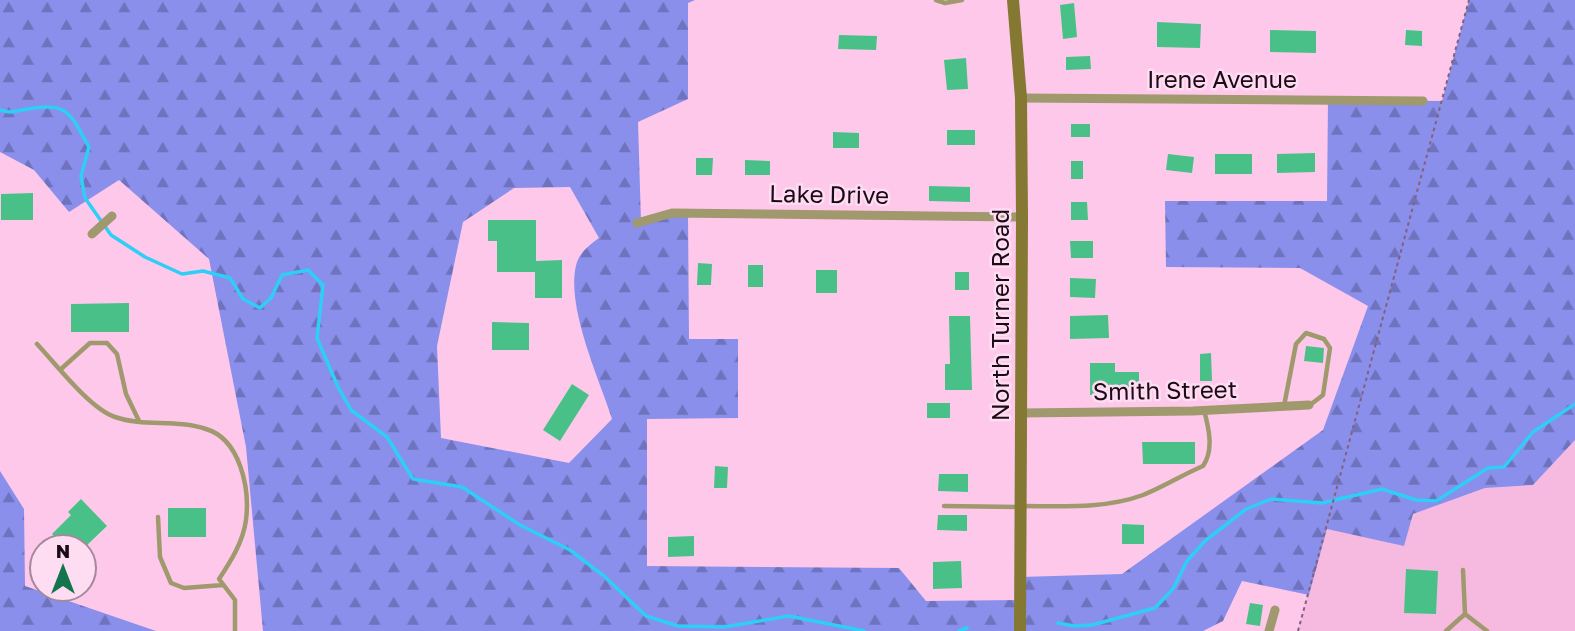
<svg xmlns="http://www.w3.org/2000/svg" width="1575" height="631" font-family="'Golos Text',sans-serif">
<defs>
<pattern id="forest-firs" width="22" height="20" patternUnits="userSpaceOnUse" patternTransform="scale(1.75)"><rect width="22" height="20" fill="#898feb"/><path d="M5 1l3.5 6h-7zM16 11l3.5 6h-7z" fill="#6f73bd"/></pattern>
</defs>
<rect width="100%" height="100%" fill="#fec8eb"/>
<!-- built -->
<path fill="#f6bae1" d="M 1575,440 L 1575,631 L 1298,631 L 1327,529 L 1413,514 L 1485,488 L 1533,485 Z"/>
<!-- forest -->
<path fill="url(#forest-firs)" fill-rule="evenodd" d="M 0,0 L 695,0 L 688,3 L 688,99 L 638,122 L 641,222 L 688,213 L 689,339 L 738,339 L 738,418 L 647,419 L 647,566 L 899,568 L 926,601 L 1020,600 L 1020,577 L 1122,574 L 1323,430 L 1368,306 L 1300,268 L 1166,267 L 1165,201 L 1327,201 L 1328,100 L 1442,101 L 1469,0 L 1575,0 L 1575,440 L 1533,485 L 1485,488 L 1413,514 L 1404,546 L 1327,529 L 1309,595 L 1242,581 L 1223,621 L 1203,631 L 263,631 L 246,447 L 209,259 L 119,180 L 69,212 L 34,170 L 0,152 ZM 570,187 L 599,238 C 591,244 581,251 577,262 C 564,303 599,378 612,419 L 569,463 L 441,438 L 437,346 L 463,222 L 514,188 Z
M 0,471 L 24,509 L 25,586 L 156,631 L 0,631 Z"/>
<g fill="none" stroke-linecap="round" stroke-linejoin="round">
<!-- stream -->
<path stroke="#2ecef6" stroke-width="3.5" d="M 0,110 C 8,113 13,112 22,110 C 67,102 68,109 89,147 L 81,176 L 85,198 L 111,235 L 145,257 L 182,274 L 203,271 L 230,278 L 243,299 L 260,308 L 271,298 L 282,275 L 308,270 L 323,285 L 317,338 L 338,387 L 351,410 L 387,437 L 413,479 L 462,487 L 520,525 L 570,550 L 604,576 L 646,616 L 678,626 L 724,627 L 789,616 L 864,631
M 1058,623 L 1074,626 L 1092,625 L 1155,608 L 1173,589 L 1187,561 L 1205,541 L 1246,509 L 1271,499 L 1322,503 L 1382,489 L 1416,500 L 1436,501 L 1488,468 L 1504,467 L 1533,432 L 1575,404
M 959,631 L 967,628"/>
</g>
<!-- building -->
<path fill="#4ac089" d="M 1074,3 L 1077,37 L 1063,39 L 1060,5 Z
M 1157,22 L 1201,24 L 1200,48 L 1157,47 Z
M 1270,30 L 1316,31 L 1316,53 L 1270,52 Z
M 1406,30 L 1422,31 L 1422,46 L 1405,45 Z
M 839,35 L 877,36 L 876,50 L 838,49 Z
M 1090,56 L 1091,69 L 1066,70 L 1066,57 Z
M 966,58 L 968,89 L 947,90 L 944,60 Z
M 1071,124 L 1090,124 L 1090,137 L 1071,137 Z
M 947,130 L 975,130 L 975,145 L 947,145 Z
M 833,132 L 859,133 L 859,148 L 833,148 Z
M 1315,153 L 1315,172 L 1277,173 L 1277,154 Z
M 1168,154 L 1194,157 L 1192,173 L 1166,170 Z
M 1215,154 L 1252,154 L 1252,174 L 1215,174 Z
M 696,158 L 713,158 L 712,175 L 696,175 Z
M 745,160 L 770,161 L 770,175 L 745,175 Z
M 1071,161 L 1083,161 L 1083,179 L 1071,179 Z
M 929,186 L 970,187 L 970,202 L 929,201 Z
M 33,193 L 33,220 L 1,220 L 1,194 Z
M 1071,202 L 1087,202 L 1088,220 L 1071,220 Z
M 488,220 L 536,220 L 536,261 L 562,260 L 562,298 L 535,298 L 535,272 L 497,272 L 497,241 L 488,241 Z
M 1070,241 L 1093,241 L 1093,258 L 1071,258 Z
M 698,263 L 712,264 L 711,285 L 697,285 Z
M 748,265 L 763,265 L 763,287 L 748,287 Z
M 816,270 L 837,270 L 837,293 L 816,293 Z
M 955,272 L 969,272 L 969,290 L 955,290 Z
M 1070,278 L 1096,279 L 1095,298 L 1070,297 Z
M 129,303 L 129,332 L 71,332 L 71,304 Z
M 1108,315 L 1109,338 L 1070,339 L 1070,316 Z
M 949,316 L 970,316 L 972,390 L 945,390 L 945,364 L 950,364 Z
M 492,322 L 529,323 L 529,350 L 492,350 Z
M 1306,346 L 1324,348 L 1323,363 L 1304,361 Z
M 1211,353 L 1212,381 L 1200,381 L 1200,354 Z
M 1090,363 L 1115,363 L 1115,372 L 1139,372 L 1139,391 L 1115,391 L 1115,395 L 1090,395 Z
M 572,384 L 589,395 L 560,441 L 543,430 Z
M 927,403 L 950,403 L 950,418 L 927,418 Z
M 1142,442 L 1195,442 L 1195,464 L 1143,464 Z
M 715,466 L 728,467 L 727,488 L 714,488 Z
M 939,474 L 968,474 L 968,492 L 938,491 Z
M 81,499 L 107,526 L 85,547 L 57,547 L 51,542 L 55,537 L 52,534 L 71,515 L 68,512 Z
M 168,508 L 206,508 L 206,537 L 168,537 Z
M 938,515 L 967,515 L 967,531 L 937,530 Z
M 1122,524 L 1144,525 L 1144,544 L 1122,544 Z
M 694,536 L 694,556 L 668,557 L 668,537 Z
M 961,561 L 962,588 L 933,589 L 933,562 Z
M 1406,569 L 1438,571 L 1436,614 L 1404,613 Z
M 1250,603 L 1263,605 L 1260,626 L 1246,624 Z"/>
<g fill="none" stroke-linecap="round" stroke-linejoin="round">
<!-- path -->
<path stroke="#846178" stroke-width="2" stroke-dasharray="3.5 3.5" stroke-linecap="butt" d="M 1298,631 L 1469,0"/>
<!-- lane -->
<path stroke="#a0996d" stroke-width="4.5" d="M 936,0 L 945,3 L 962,0
M 37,344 C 55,363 90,409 115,417 C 144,427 176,419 206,429 C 240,439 250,488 246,520 C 243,542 231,561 219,579 L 235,600 L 235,631
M 61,369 L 90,343 L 107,343 L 117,354 L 126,394 L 139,421
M 1284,406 L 1296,344 L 1306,333 L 1324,339 L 1330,348 L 1323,395 L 1310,405
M 944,506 L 1020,507
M 1022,506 C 1062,506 1105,509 1143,495 C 1163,487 1182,475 1203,466 C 1214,450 1209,429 1204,410
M 158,517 L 160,557 L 171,583 L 184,588 L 223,585
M 1465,614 L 1487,631
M 1446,631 L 1465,614 L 1463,570"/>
<!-- street -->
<path stroke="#a0996d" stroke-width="9" d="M 1021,98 L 1423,101
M 637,223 L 672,213 L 1022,217
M 92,234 L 112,216
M 1022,413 L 1193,411 L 1309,405
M 1269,631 L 1275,610"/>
<!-- secondary -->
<path stroke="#847832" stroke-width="12" d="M 1013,0 L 1021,98 L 1022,217 L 1020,631"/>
</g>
<g text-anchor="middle" stroke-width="5" stroke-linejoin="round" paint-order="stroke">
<!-- street labels -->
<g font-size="24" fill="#1c0a17" stroke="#feddf2">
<text x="1222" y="88">Irene Avenue</text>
<text transform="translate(829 195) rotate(1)" y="8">Lake Drive</text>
<text transform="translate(1001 315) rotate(-90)" y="8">North Turner Road</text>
<text transform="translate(1165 391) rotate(-1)" y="8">Smith Street</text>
</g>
</g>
<!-- north arrow -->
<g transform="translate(63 568)"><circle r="33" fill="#feddf2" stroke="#a4899a" stroke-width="2"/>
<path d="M0-5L12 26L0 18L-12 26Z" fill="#12754d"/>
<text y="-10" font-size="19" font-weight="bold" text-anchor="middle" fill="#1c0a17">N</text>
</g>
</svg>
